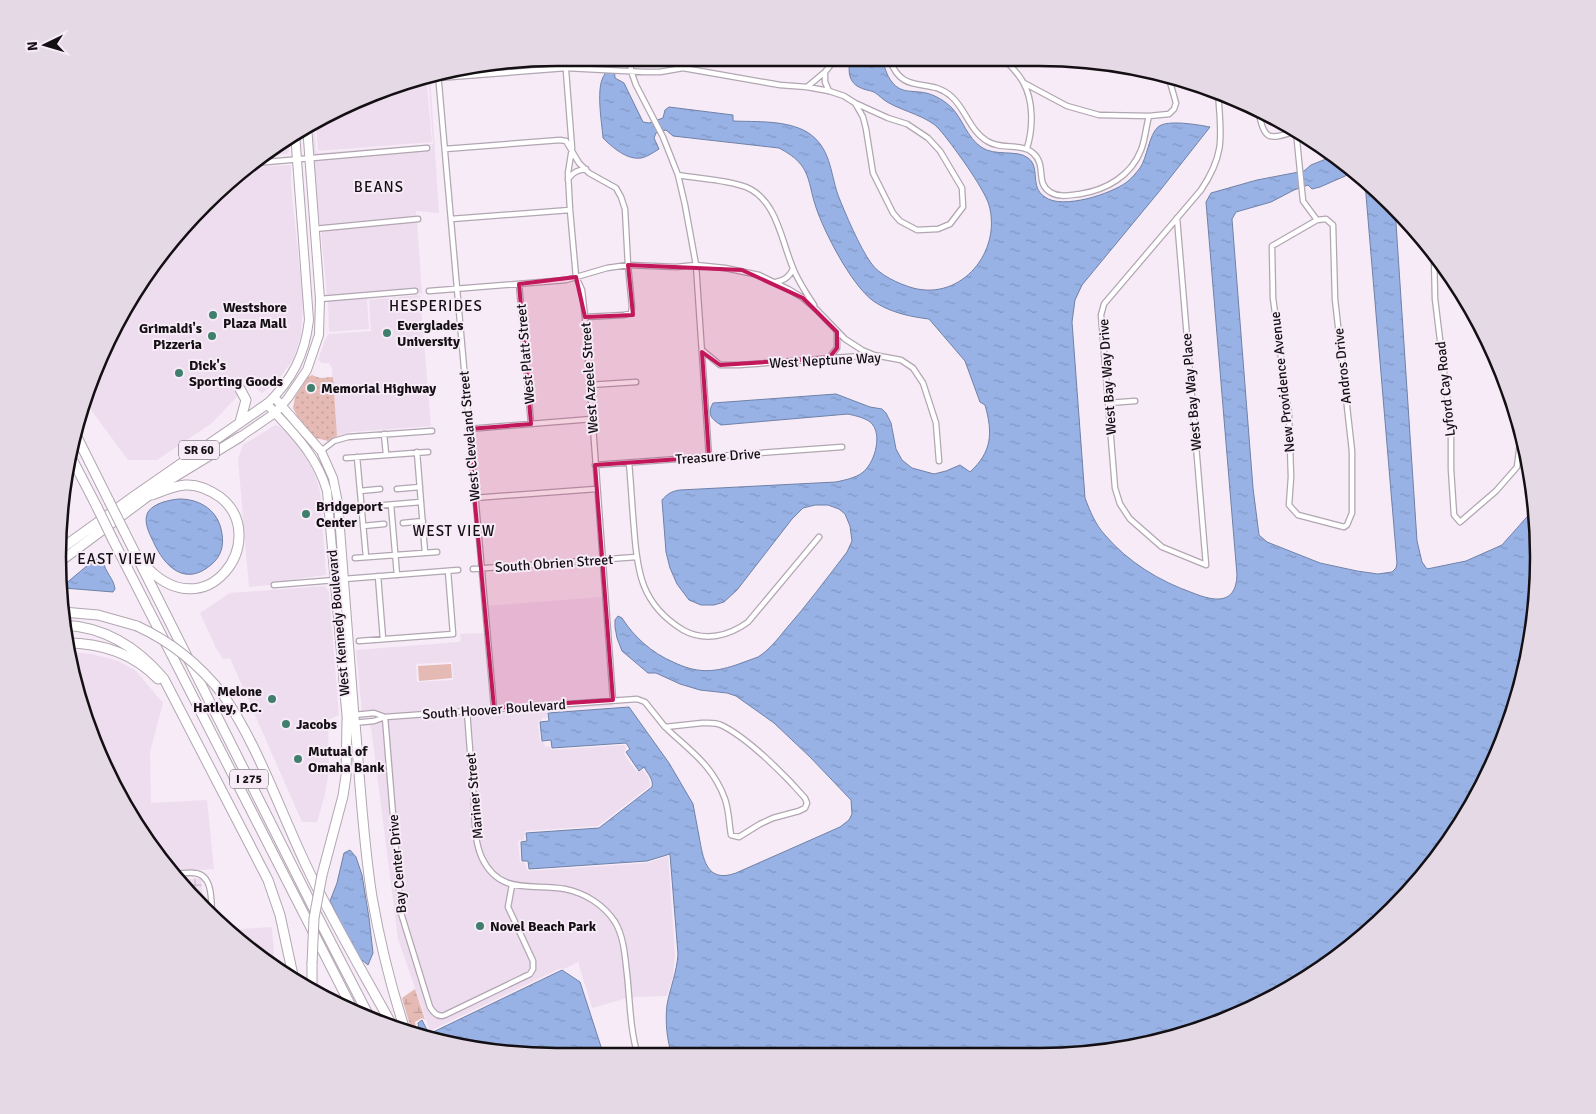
<svg xmlns="http://www.w3.org/2000/svg" width="1596" height="1114" font-family="Signika,sans-serif">
<defs>
<pattern id="industrial-grid" width="8" height="8" patternUnits="userSpaceOnUse" patternTransform="scale(1.25)"><rect width="8" height="8" fill="#eeddef"/><path d="M0 4h8M4 0v8" fill="none" stroke="#cbbccc"/></pattern>
<pattern id="grass-dots" width="8" height="8" patternUnits="userSpaceOnUse" patternTransform="scale(1.25)"><rect width="8" height="8" fill="#e5b9b4"/><path d="M2 2h.1M6 6h.1" fill="none" stroke="#c49e9a" stroke-width="1.8" stroke-linecap="round"/></pattern>
<pattern id="wetland-marsh" width="20" height="14" patternUnits="userSpaceOnUse" patternTransform="scale(1.25)"><rect width="20" height="14" fill="#e5b9b4"/><path d="M1 5h8M5 5V1M11 12h8M15 12V8" fill="none" stroke="#c49e9a"/></pattern>
<pattern id="water-ripples" width="26" height="14" patternUnits="userSpaceOnUse" patternTransform="scale(1.25)"><rect width="26" height="14" fill="#98b2e6"/><path d="M2 4q2-2 4 0t4 0M15 11q2-2 4 0t4 0" fill="none" stroke="#8298c4"/></pattern>
</defs>
<rect width="100%" height="100%" fill="#f6ebf6"/>
<!-- built -->
<path fill="#eeddef" fill-rule="evenodd" d="M 430,74 L 439,213 L 416,211 L 416,217 L 320,226 L 313,161 L 432,149 L 431,145 L 313,156 L 310,124 L 314,122 L 316,151 L 319,153 L 433,144 L 428,75 Z
M 426,75 L 432,142 L 318,151 L 316,121 L 336,109 Z
M 288,137 L 289,151 L 287,154 L 264,155 L 280,142 Z
M 291,165 L 291,186 L 303,299 L 301,335 L 294,358 L 275,384 L 262,393 L 250,383 L 212,423 L 157,460 L 128,460 L 86,403 L 96,366 L 142,280 L 181,228 L 250,167 Z
M 417,222 L 423,307 L 422,295 L 420,293 L 368,298 L 367,300 L 369,329 L 329,332 L 328,301 L 410,293 L 409,289 L 327,296 L 321,231 Z
M 420,295 L 431,426 L 351,432 L 337,436 L 332,368 L 329,363 L 322,363 L 318,360 L 325,340 L 329,334 L 371,331 L 369,300 Z
M 275,425 L 279,426 L 297,444 L 305,455 L 314,472 L 320,491 L 326,575 L 297,579 L 289,583 L 249,587 L 238,459 L 243,445 Z
M 325,586 L 329,592 L 339,715 L 328,720 L 329,770 L 325,794 L 317,822 L 302,822 L 230,658 L 223,659 L 216,648 L 200,613 L 230,593 Z
M 602,597 L 610,698 L 496,706 L 486,606 Z
M 484,633 L 491,706 L 386,714 L 374,711 L 362,712 L 356,650 L 458,642 L 461,641 L 460,634 ZM 452,662 L 453,680 L 417,682 L 416,664 Z
M 72,652 L 92,654 L 118,661 L 135,670 L 163,703 L 150,752 L 151,803 L 207,800 L 214,869 L 172,872 L 142,835 L 109,778 L 67,654 Z
M 612,703 L 613,706 L 553,709 L 552,711 L 547,711 L 547,718 L 542,718 L 542,720 L 538,722 L 540,741 L 544,742 L 545,747 L 549,746 L 552,750 L 625,745 L 626,748 L 624,754 L 637,772 L 643,770 L 649,779 L 650,786 L 598,826 L 525,831 L 524,840 L 518,841 L 520,862 L 525,863 L 527,870 L 529,871 L 647,863 L 668,856 L 675,954 L 673,976 L 667,996 L 632,997 L 628,959 L 622,934 L 618,923 L 604,905 L 577,889 L 553,885 L 524,885 L 513,883 L 495,872 L 485,858 L 481,848 L 470,713 Z
M 465,713 L 476,849 L 480,860 L 492,875 L 509,886 L 506,907 L 530,962 L 530,969 L 528,972 L 523,976 L 442,1014 L 435,1011 L 432,1006 L 404,912 L 387,719 Z
M 382,720 L 398,913 L 427,1008 L 431,1014 L 441,1019 L 446,1017 L 533,975 L 535,969 L 535,960 L 511,906 L 514,888 L 553,890 L 575,894 L 600,909 L 613,925 L 617,935 L 623,960 L 627,998 L 592,1008 L 578,962 L 564,969 L 561,968 L 430,1031 L 398,939 L 371,727 L 367,724 Z
M 272,927 L 275,969 L 228,930 Z"/>
<!-- industrial -->
<path fill="url(#industrial-grid)" d="M 201,878 L 204,910 L 179,880 Z"/>
<!-- grass -->
<path fill="url(#grass-dots)" d="M 312,375 L 320,378 L 333,377 L 337,436 L 328,441 L 316,438 L 297,416 L 293,408 L 295,397 L 308,377 Z"/>
<!-- wetland -->
<path fill="url(#wetland-marsh)" d="M 415,989 L 425,1020 L 422,1018 L 415,1022 L 417,1034 L 412,1032 L 402,998 Z"/>
<!-- park -->
<path fill="#e5b9b4" d="M 451,664 L 452,678 L 419,681 L 418,666 Z"/>
<!-- water -->
<path fill="url(#water-ripples)" stroke="#7081a7" d="M 600,58 L 622,58 L 620,63 L 614,65 L 615,78 L 624,83 L 643,122 L 649,123 L 663,118 L 665,110 L 669,107 L 733,115 L 733,121 C 757,122 786,120 807,132 C 831,147 830,172 838,195 C 845,213 860,248 871,263 C 879,275 899,284 913,288 C 962,301 1002,251 989,205 C 984,188 952,144 939,129 C 929,117 903,111 889,103 C 883,100 879,95 874,92 C 869,90 864,90 859,87 C 848,82 847,67 852,58 L 881,58 C 885,66 886,75 892,82 C 901,94 913,90 926,93 C 935,95 945,101 952,108 C 963,120 967,137 981,147 C 995,157 1017,149 1028,158 C 1041,167 1029,187 1045,197 C 1062,210 1111,194 1127,182 C 1131,179 1136,173 1140,168 C 1147,158 1149,135 1158,127 C 1167,119 1199,125 1210,127 L 1162,188 L 1082,285 L 1075,300 L 1072,322 L 1085,498 C 1090,511 1095,524 1105,535 C 1128,562 1159,581 1193,593 C 1213,601 1236,606 1237,575 L 1206,202 L 1211,193 L 1257,180 L 1304,171 L 1311,165 L 1331,157 L 1352,173 L 1320,187 L 1312,189 L 1308,185 L 1294,190 L 1271,202 L 1236,212 L 1232,219 L 1253,488 L 1259,535 L 1267,542 L 1320,563 L 1357,571 L 1378,574 L 1392,572 L 1396,568 L 1397,563 L 1365,183 L 1392,204 L 1395,208 L 1417,541 L 1422,562 L 1427,569 L 1466,561 L 1502,545 L 1534,509 L 1538,557 L 1529,655 L 1500,748 L 1454,835 L 1392,910 L 1343,953 L 1260,1005 L 1136,1047 L 1039,1056 L 672,1056 C 667,1040 665,1022 667,1005 C 670,988 677,972 678,954 L 670,854 L 647,861 L 529,869 L 528,861 L 522,861 L 521,842 L 527,841 L 526,833 L 599,828 L 652,787 C 654,780 648,774 644,767 L 639,771 L 626,752 L 630,749 L 626,743 L 552,748 L 551,740 L 542,741 L 540,722 L 549,721 L 548,713 L 629,707 L 669,763 L 693,804 C 695,815 697,825 699,836 C 703,858 706,884 736,873 L 840,827 L 849,820 L 852,814 L 851,800 L 810,757 L 774,723 L 736,696 L 727,693 L 700,690 L 680,684 L 656,673 L 648,673 L 622,651 L 617,638 L 615,627 L 615,620 L 618,616 L 622,618 C 634,637 652,653 673,662 C 696,673 712,673 736,665 C 743,662 751,660 758,657 C 769,650 777,640 785,630 C 807,605 827,578 847,552 L 852,541 L 850,526 L 845,514 L 839,509 L 828,505 L 815,505 L 803,508 L 792,519 L 737,590 L 724,602 L 714,605 L 701,605 L 689,600 L 677,584 L 670,568 L 666,552 L 662,500 C 667,494 672,491 680,490 L 836,482 C 845,480 855,478 862,473 C 874,464 882,438 873,425 C 868,418 856,416 848,414 L 721,425 C 711,419 707,414 713,403 L 836,394 L 870,407 L 882,409 L 886,413 L 891,423 L 896,449 L 902,460 L 912,468 L 934,474 L 946,471 L 960,465 L 970,472 C 992,452 993,433 985,405 L 980,402 L 965,361 L 929,319 C 912,317 893,313 878,304 C 855,292 827,237 818,213 C 806,182 814,166 779,148 L 673,136 L 666,130 L 656,133 L 654,138 L 659,149 C 654,152 647,157 641,158 C 627,160 613,148 603,138 C 602,123 595,86 605,74 Z
M 179,499 C 201,499 219,511 222,534 C 224,546 221,556 212,564 C 185,588 164,566 153,541 C 149,533 143,521 148,512 C 154,503 169,500 179,499 Z
M 98,558 L 103,561 C 105,572 114,579 115,589 L 113,592 L 64,588 L 64,585 L 94,560 Z
M 350,850 L 356,857 L 362,875 L 369,918 L 373,953 L 368,965 L 356,955 L 330,901 L 337,883 L 344,853 Z
M 562,970 L 580,982 L 604,1056 L 557,1056 L 459,1047 L 420,1035 L 418,1023 L 422,1020 L 429,1034 Z"/>
<g fill="none" stroke-linecap="round" stroke-linejoin="round">
<!-- minor casing -->
<g stroke="#b1a6b1" stroke-width="7">
<path id="minor" d="M 565,58 L 572,148 L 568,173 L 570,210 L 576,277 L 582,290 L 585,317 L 613,700
M 630,58 L 631,71 L 636,85 L 663,137 L 678,175 L 685,205 L 696,265 L 709,457
M 889,58 C 903,98 928,75 952,97 C 966,110 970,131 987,141 C 1000,150 1023,143 1033,153 C 1047,165 1035,183 1050,192 C 1059,198 1070,195 1080,194 C 1106,190 1131,176 1141,150 C 1145,140 1146,127 1149,116
M 1003,58 C 1010,65 1018,73 1023,82 C 1034,101 1033,129 1027,148
M 683,68 L 703,58
M 438,73 L 494,708
M 825,74 L 825,82 L 829,91
M 438,78 L 566,68 L 644,72 L 660,72 L 683,68 L 780,85 L 807,87 L 829,91 L 844,96 L 855,103
M 1024,83 L 1067,106 L 1099,115 L 1149,116 L 1169,114 L 1174,109 L 1176,103 L 1168,75
M 807,87 L 825,72 L 836,58
M 855,103 L 888,118 L 907,124 L 928,138 L 940,151 L 962,188 L 963,207 L 950,224 L 938,229 L 917,230 L 900,221 L 893,213 L 873,173 L 866,129 L 863,117 Z
M 1258,110 C 1265,141 1267,140 1297,131
M 1296,131 L 1303,201 L 1317,220
M 445,149 L 560,140 L 566,141 L 579,163 L 589,173 L 616,188 L 621,197 L 625,209 L 628,265 L 632,307 L 631,313 L 624,315 L 585,317
M 255,163 L 427,148
M 678,175 C 700,179 725,179 746,187 C 777,200 781,240 793,268 C 798,281 806,293 814,305
M 568,179 C 573,172 578,170 586,169
M 1177,218 L 1206,565 L 1162,547 L 1130,519 L 1120,504 L 1115,488 L 1101,315 L 1104,304 L 1201,190 C 1226,153 1221,135 1218,92
M 451,219 L 570,210
M 1326,219 L 1333,225 L 1335,299 L 1352,451 L 1352,513 L 1347,525 L 1344,527 L 1298,515 L 1289,505 L 1291,477 L 1289,416 L 1273,298 L 1272,246 L 1317,220 Z
M 314,229 L 418,219
M 1434,255 L 1435,299 L 1451,429 L 1451,469 L 1454,515 L 1460,522 L 1496,491 L 1517,467 L 1521,435
M 776,282 C 785,280 789,277 793,269
M 519,284 L 531,424
M 429,291 L 566,280 L 607,268 L 628,265 L 676,267 L 696,265 L 725,268 L 759,275 L 788,289 L 803,298 L 817,310 L 845,339 L 862,350 L 874,355
M 320,299 L 415,291
M 702,350 L 720,365 L 739,365 L 874,355 L 901,360 L 913,368 L 923,383 L 936,423 L 939,461
M 829,358 L 837,348 L 837,332
M 589,385 L 636,382
M 1108,403 L 1135,401
M 468,429 L 592,419
M 384,434 L 386,454
M 321,451 L 334,441 L 348,437 L 432,431
M 417,452 L 425,553
M 357,457 L 366,557
M 346,458 L 428,452
M 629,463 C 631,484 632,506 634,528 C 637,573 642,605 683,630 C 705,642 729,636 748,622 L 819,537
M 595,465 L 842,447
M 397,489 L 420,487
M 360,491 L 380,489
M 474,498 L 596,489
M 391,505 L 397,575
M 361,507 L 421,502
M 403,523 L 423,521
M 363,526 L 384,524
M 355,558 L 437,552
M 473,569 L 636,557
M 378,576 L 383,639
M 344,579 L 458,570
M 274,585 L 335,580
M 359,641 L 453,634 L 448,571
M 467,710 C 469,741 472,771 474,802 C 475,820 474,841 482,858 C 500,896 533,883 565,889 C 585,893 604,905 615,922 C 624,937 625,957 627,974 C 630,1001 630,1030 638,1056
M 354,715 L 374,713 L 385,717
M 385,717 L 401,913 L 430,1007 C 433,1012 438,1018 445,1015 L 530,974 L 533,969 L 533,961 L 508,907 L 512,885
M 353,723 L 374,721 L 385,717 L 637,699 L 645,702 L 665,727
M 702,723 C 708,723 715,722 721,725 C 747,737 786,776 805,798 L 807,803 L 805,808 L 799,811 L 773,818 L 760,824 L 739,837 L 731,835 C 729,823 729,811 725,799 C 712,764 690,751 665,727 Z
M 174,874 C 181,874 188,872 194,873 C 214,874 211,903 212,917"/>
</g>
<!-- primary casing -->
<g stroke="#b1a6b1" stroke-width="10">
<path id="primary" d="M 295,133 L 309,320 C 305,355 292,380 267,404 C 292,432 316,453 327,491 L 347,721
M 274,397 L 321,451 L 333,478 L 338,503 L 355,723
M 240,437 L 275,413 L 288,398 L 307,370 L 319,335 L 320,299 L 307,126"/>
</g>
<!-- motorway casing -->
<g stroke="#b1a6b1" stroke-width="11">
<path id="motorway" d="M 240,389 L 246,400 L 240,422
M 77,437 L 109,501
M 71,457 L 97,507
M 124,531 L 323,927 L 371,1020
M 113,540 L 354,1012
M 58,551 L 133,497 L 267,404
M 58,563 L 171,479 L 240,437
M 143,563 C 205,635 273,538 220,497 C 210,490 197,484 185,485 C 173,486 162,491 152,495
M 63,612 L 98,615 L 137,626
M 64,625 C 106,627 138,648 164,679 L 268,880 L 280,915 L 294,980
M 66,643 C 102,643 133,653 158,679
M 224,696 C 258,746 279,808 305,863 C 331,919 363,972 393,1027
M 355,723 C 360,781 363,840 372,897 C 380,943 391,987 405,1030
M 322,875 L 343,796 L 346,776 L 347,721
M 312,964 L 312,990"/>
</g>
<!-- minor -->
<use href="#minor" stroke="#fff" stroke-width="4.5"/>
<!-- primary -->
<use href="#primary" stroke="#fff" stroke-width="8"/>
<!-- motorway -->
<use href="#motorway" stroke="#fff" stroke-width="9"/>
<!-- motorway-bridge casing -->
<g stroke="#b1a6b1" stroke-width="11" stroke-linecap="butt">
<path id="motorway-bridge" d="M 109,501 L 124,531
M 97,507 L 113,540
M 137,626 C 172,642 200,665 224,696
M 312,964 L 314,918 L 322,875"/>
</g>
<!-- motorway-bridge -->
<use href="#motorway-bridge" stroke="#fff" stroke-width="9"/>
</g>
<!-- marked area -->
<path fill="#c2185b" fill-opacity="0.2" stroke="#c2185b" stroke-width="4" stroke-linejoin="round" d="M 628,265 L 742,270 L 803,298 L 837,332 L 837,348 L 829,358 L 720,365 L 702,352 L 709,457 L 595,465 L 613,700 L 494,708 L 468,429 L 531,424 L 519,284 L 576,277 L 585,317 L 633,315 Z"/>
<!-- markers -->
<g fill="#407f6d" stroke="#f6ebf6" stroke-width="2">
<circle cx="213" cy="315" r="5"/>
<circle cx="387" cy="333" r="5"/>
<circle cx="212" cy="336" r="5"/>
<circle cx="179" cy="373" r="5"/>
<circle cx="311" cy="388" r="5"/>
<circle cx="306" cy="514" r="5"/>
<circle cx="272" cy="699" r="5"/>
<circle cx="286" cy="724" r="5"/>
<circle cx="298" cy="759" r="5"/>
<circle cx="480" cy="926" r="5"/>
</g>
<g text-anchor="middle" stroke-width="4" stroke-linejoin="round" paint-order="stroke">
<!-- shield labels -->
<g fill="#f6ebf6" stroke="#575157" stroke-width="1">
<rect x="179" y="440.5" width="40" height="19" rx="4"/>
<rect x="230" y="769.5" width="38" height="19" rx="4"/>
</g>
<g font-size="12" font-weight="bold" fill="#130f13">
<text x="199" y="454">SR 60</text>
<text x="249" y="783">I 275</text>
</g>
<!-- poi labels -->
<g font-size="14" font-weight="bold" fill="#130f13" stroke="#f6ebf6" text-anchor="start">
<text x="223" y="312">Westshore<tspan x="223" dy="16">Plaza Mall</tspan></text>
<text x="397" y="330">Everglades<tspan x="397" dy="16">University</tspan></text>
<text x="202" y="333" text-anchor="end">Grimaldi's<tspan x="202" dy="16">Pizzeria</tspan></text>
<text x="189" y="370">Dick's<tspan x="189" dy="16">Sporting Goods</tspan></text>
<text x="321" y="393">Memorial Highway</text>
<text x="316" y="511">Bridgeport<tspan x="316" dy="16">Center</tspan></text>
<text x="262" y="696" text-anchor="end">Melone<tspan x="262" dy="16">Hatley, P.C.</tspan></text>
<text x="296" y="729">Jacobs</text>
<text x="308" y="756">Mutual of<tspan x="308" dy="16">Omaha Bank</tspan></text>
<text x="490" y="931">Novel Beach Park</text>
</g>
<!-- street labels -->
<g font-size="14" fill="#130f13" stroke="#f6ebf6">
<text transform="translate(525 354) rotate(-95)" y="5">West Platt Street</text>
<text transform="translate(825 360) rotate(-3)" y="5">West Neptune Way</text>
<text transform="translate(1342 366) rotate(-96)" y="5">Andros Drive</text>
<text transform="translate(1107 377) rotate(-94)" y="5">West Bay Way Drive</text>
<text transform="translate(589 378) rotate(-94)" y="5">West Azeele Street</text>
<text transform="translate(1282 382) rotate(-96)" y="5">New Providence Avenue</text>
<text transform="translate(1445 389) rotate(-96)" y="5">Lyford Cay Road</text>
<text transform="translate(1191 392) rotate(-95)" y="5">West Bay Way Place</text>
<text transform="translate(469 436) rotate(-95)" y="5">West Cleveland Street</text>
<text transform="translate(718 456) rotate(-4)" y="5">Treasure Drive</text>
<text transform="translate(554 563) rotate(-4)" y="5">South Obrien Street</text>
<text transform="translate(338 623) rotate(-95)" y="5">West Kennedy Boulevard</text>
<text transform="translate(494 709) rotate(-4)" y="5">South Hoover Boulevard</text>
<text transform="translate(474 796) rotate(-95)" y="5">Mariner Street</text>
<text transform="translate(397 864) rotate(-95)" y="5">Bay Center Drive</text>
</g>
<!-- neighbourhood labels -->
<g font-size="15" letter-spacing="1" fill="#130f13" stroke="#f6ebf6">
<text x="379" y="192">BEANS</text>
<text x="436" y="311">HESPERIDES</text>
<text x="454" y="536">WEST VIEW</text>
<text x="117" y="564">EAST VIEW</text>
</g>
</g>
<!-- crop -->
<path d="M0 0H1596V1114H0ZM557 66H1039A491 491 0 0 1 1530 557V557A491 491 0 0 1 1039 1048H557A491 491 0 0 1 66 557V557A491 491 0 0 1 557 66Z" fill="#e4d9e4" fill-rule="evenodd"/>
<path fill="none" stroke="#130f13" stroke-width="2.5" d="M557 66H1039A491 491 0 0 1 1530 557V557A491 491 0 0 1 1039 1048H557A491 491 0 0 1 66 557V557A491 491 0 0 1 557 66Z"/>
<!-- north arrow -->
<g transform="translate(45 45) rotate(265)" stroke="#f6ebf6" stroke-width="4" paint-order="stroke">
<path d="M0-4L9 19L0 12L-9 19Z" fill="#130f13"/>
<text y="-8" font-size="14" font-weight="bold" text-anchor="middle" fill="#130f13">N</text>
</g>
</svg>
